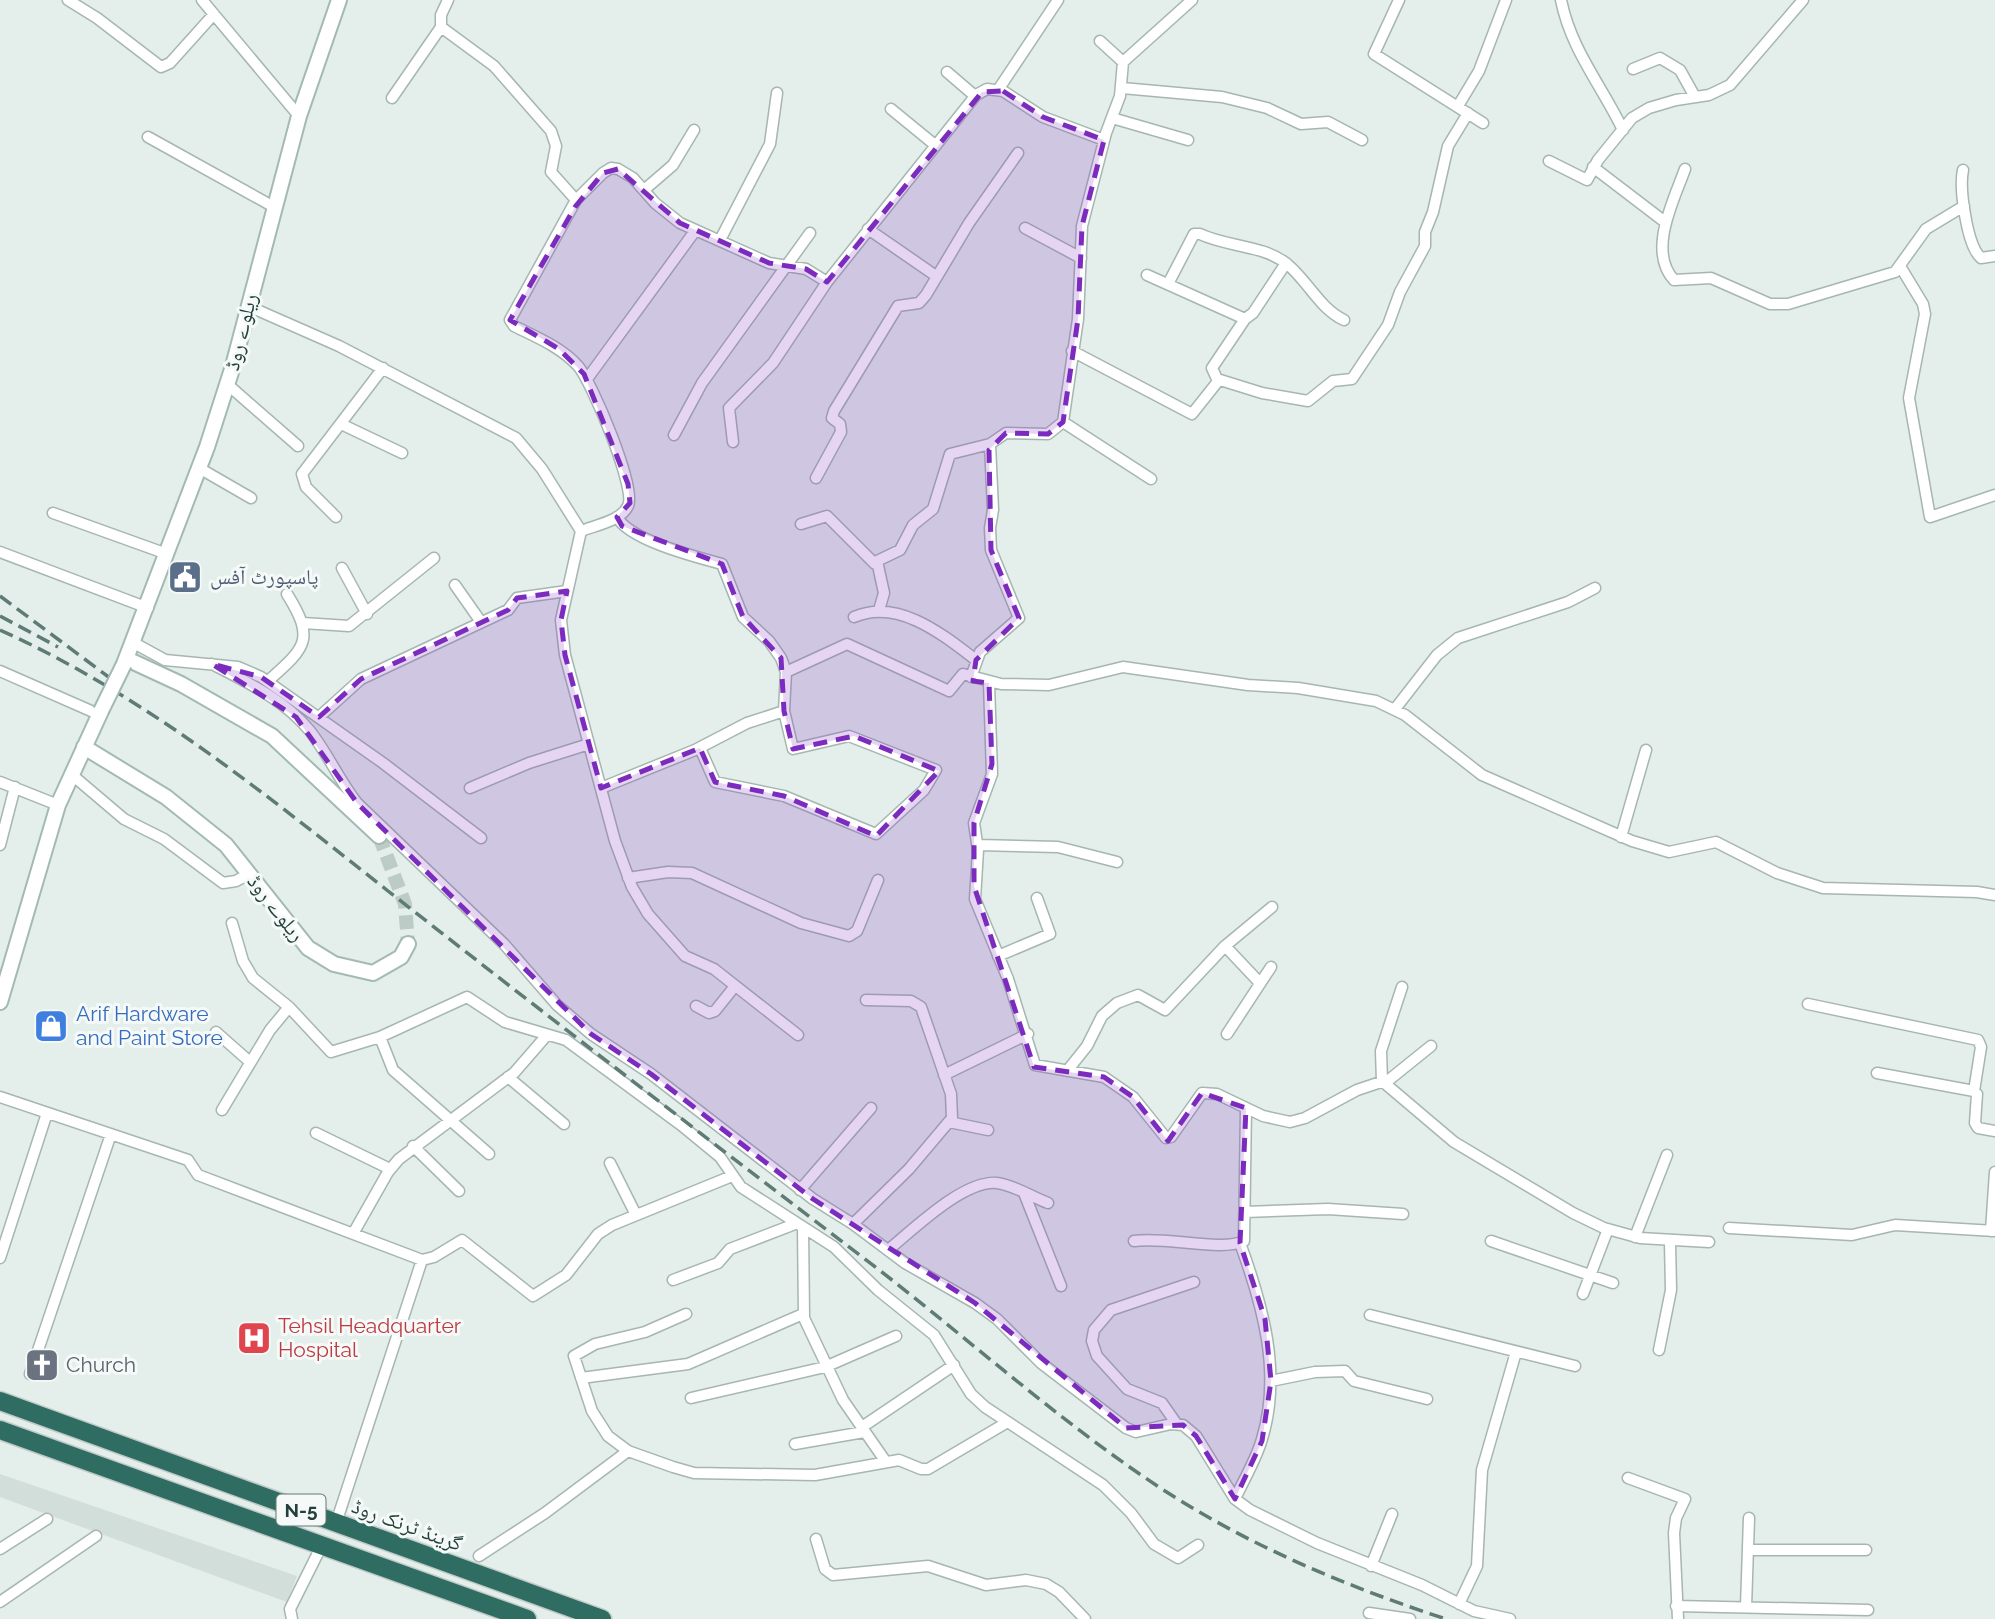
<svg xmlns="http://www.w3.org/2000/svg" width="1995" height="1619" font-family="Raleway,'Noto Naskh Arabic',sans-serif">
<rect width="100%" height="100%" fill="#e4eeea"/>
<!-- built -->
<path fill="#d2ded9" d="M 0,1474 L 297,1576 L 287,1602 L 0,1497 Z"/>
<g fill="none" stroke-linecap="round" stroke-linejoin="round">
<!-- secondary-tunnel -->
<path stroke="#bdcbc7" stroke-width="14" stroke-dasharray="14 7" stroke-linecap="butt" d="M 379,836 L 405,904 L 408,944"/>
<!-- street casing -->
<g stroke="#a6b6b2" stroke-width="13">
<path id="street" d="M 68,0 L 97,18 L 161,67 L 170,63 L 214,14
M 202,0 L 299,116
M 1399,0 L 1374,54 L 1483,123
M 1561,0 C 1571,50 1602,86 1623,130
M 441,27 L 494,66 L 551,131 L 556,146 L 551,172 L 576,200 L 510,320 L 514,326 C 536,337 561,347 578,366 C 592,382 637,489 628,506 C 621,521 596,525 581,531
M 1100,41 L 1123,62
M 1633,69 L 1660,58 L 1680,70 L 1695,97
M 947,72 L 975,96
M 1122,88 L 1222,97 L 1267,108 L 1301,124 L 1328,122 L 1362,140
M 998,90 L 1058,0
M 392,98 L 441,27 L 441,15 L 448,0
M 1458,106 L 1479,71 L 1506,0
M 891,109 L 935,145
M 1112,118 L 1188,140
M 148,137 L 274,207
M 1549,161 L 1587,180 L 1598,160 L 1632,118 L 1649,108 L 1676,100 L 1709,95 L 1730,85 L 1803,0
M 1593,167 L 1665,222
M 1685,169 C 1674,200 1647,251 1674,280 L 1711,278 L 1770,304 L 1788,304 L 1895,272 L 1926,229 L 1964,206
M 1963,170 C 1959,188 1967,246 1981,258 L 1995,256
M 644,190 L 673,165 L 694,130
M 576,200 L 603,173 L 611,168 L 618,169 L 633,178 L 655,203 L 680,223 L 769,263 L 806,269 L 827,282
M 1025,228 L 1081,258
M 868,229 L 936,276
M 720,240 L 770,144 L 777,93
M 1900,266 L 1923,304 L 1925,314 L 1909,398 L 1930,517 L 1995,495
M 1147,275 L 1245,319 L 1212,368 L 1217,379 L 1262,393 L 1308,401 L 1333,381 L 1352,379 L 1388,325 L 1400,292 L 1425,246 L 1425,232 L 1433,212 L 1448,146 L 1468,113
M 1168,284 L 1194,234 L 1200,234 C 1227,247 1264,245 1287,264 C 1308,281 1319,308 1344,320
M 248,306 L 339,346 L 516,438 L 542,469 L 581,531 L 561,620 L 565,655 L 615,841 L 632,887 L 648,914 L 685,956 L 714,969 L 798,1035
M 1245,319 L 1253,313 L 1286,263
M 1072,351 L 1192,414 L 1219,380
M 587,379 L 695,231
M 227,384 L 298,446
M 1063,422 L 1151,479
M 341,424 L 402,453
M 674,435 L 702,383 L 810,233
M 733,442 L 729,408 L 773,363 L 827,282 L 976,95 L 987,89 L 1003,91 L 1043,117 L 1104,140
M 199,468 L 251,498
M 816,478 L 841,432 L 840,424 L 832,418 L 834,411 L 898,306 L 919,303 L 926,295 L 969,223 L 1018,153
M 53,513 L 167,554
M 336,517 L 306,487 L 302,474 L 383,368
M 617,517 C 629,540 696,557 722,564 L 743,617 L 769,641 L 781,658 L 786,672 L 784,711 L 793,749 L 849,736 L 936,770 L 924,790 L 876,834 L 784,796 L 715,782 L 700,748
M 801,524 L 827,516 L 875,564
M 0,552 L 148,608
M 342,568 L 367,614
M 455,585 L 481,622
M 879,610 L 884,593 L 877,561 L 900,550 L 913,525 L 933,509 L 950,454 L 990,444
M 854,617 C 898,598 942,634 976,660
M 303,623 L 349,626 L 434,558
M 134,643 L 165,660 L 238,667 L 261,677 L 383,763 L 481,838
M 212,664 C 247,682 285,700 310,731 C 328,754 339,780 357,803 L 504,944 L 557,1005 L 591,1034 L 651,1074 L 813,1199 L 853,1224 L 905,1263 L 975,1303 L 997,1319 L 1041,1363 L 1126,1428 L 1136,1432 L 1171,1424 L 1183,1425 L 1196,1436 L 1235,1499 L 1250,1510 L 1317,1543 L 1422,1585 L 1474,1611 L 1510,1619
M 0,671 L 98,714
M 786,672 L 847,644 L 949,691 L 963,674 L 1001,684 L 1049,685 L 1123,667 L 1248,685 L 1298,688 L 1376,701 L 1405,715 L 1482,775 L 1632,841 L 1669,852 L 1716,842 L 1777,873 L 1823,888 L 1977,892 L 1995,895
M 971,677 L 980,652 L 1019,618 L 991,550 L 990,528 L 993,510 L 990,444 L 1006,433 L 1048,434 L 1063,422 L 1078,319 L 1082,226 L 1106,133 L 1120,96 L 1123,62 L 1192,0
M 268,681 C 305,648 316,640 287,594
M 989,683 L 992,774 L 974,823 L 978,850 L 975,899 L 1008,979 L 1035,1065 L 1104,1077 L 1133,1097 L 1166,1138 L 1171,1137 L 1202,1093 L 1217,1094 L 1263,1116 L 1290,1122 L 1305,1118 L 1357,1090 L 1390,1079 L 1431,1046
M 1395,709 L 1437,655 L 1458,638 L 1568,602 L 1595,588
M 319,717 L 361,679 L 508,610 L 517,598 L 567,591
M 71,774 L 124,819 L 164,839 L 223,883 L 236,881 L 249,874
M 0,782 L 58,805
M 470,788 L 529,763 L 589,744
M 601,788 L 695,750 L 747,723 L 784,711
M 1621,837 L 1646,750
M 0,845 L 15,787
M 978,845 L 1058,847 L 1117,862
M 628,878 L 668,872 L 692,873 L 801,923 L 849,936 L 857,931 L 878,880
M 232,923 L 243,961 L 253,978 L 289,1007 L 331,1052 L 380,1037 L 467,997 L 505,1022 L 566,1040 L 681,1125 L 720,1157 L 741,1187 L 834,1247 L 878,1290 L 934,1335 L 971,1394 L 985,1407 L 1103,1485 L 1131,1513 L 1154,1544 L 1178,1558 L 1198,1545
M 1225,946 L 1259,982
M 998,956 L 1050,934 L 1037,898
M 1402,987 L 1381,1051 L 1382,1081 L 1454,1142 L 1573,1213 L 1604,1228 L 1640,1238 L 1709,1242
M 1808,1004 L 1978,1040 L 1981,1047 L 1974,1091
M 696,1006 L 709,1013 L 715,1011 L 735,986
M 216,1032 L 250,1062
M 1227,1034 L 1271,967
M 380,1037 L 393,1070 L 489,1154
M 1067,1071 L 1087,1046 L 1102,1016 L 1117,1003 L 1138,995 L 1165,1010 L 1225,946 L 1272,907
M 1877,1073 L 1974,1091 L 1977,1094 L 1975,1123 L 1978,1128 L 1995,1131
M 944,1075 L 1028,1034
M 508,1077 L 564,1124
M 0,1097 L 188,1160 L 198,1175 L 422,1260 L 336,1523
M 222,1110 L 270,1030 L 289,1007
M 949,1122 L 988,1130
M 316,1133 L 390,1169
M 413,1146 L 459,1191
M 610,1163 L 636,1215
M 800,1190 L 871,1108
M 1024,1193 L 1061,1286
M 1245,1212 L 1328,1209 L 1403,1214
M 853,1224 L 909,1169 L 952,1118 L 951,1094 L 921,1007 L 911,1001 L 866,1000
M 803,1227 L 804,1318 L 843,1400 L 886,1462
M 1729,1228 L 1852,1235 L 1895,1225 L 1995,1231
M 1991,1231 L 1995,1172
M 354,1232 L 388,1172 L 399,1159 L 514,1073 L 547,1035
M 1635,1237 L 1667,1155
M 1134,1241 C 1165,1236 1222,1252 1244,1241 L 1246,1108
M 1491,1241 L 1613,1283
M 888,1250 C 913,1230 963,1180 997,1183 C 1014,1185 1032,1197 1048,1203
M 0,1258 L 47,1113
M 422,1260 L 434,1257 L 462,1240 L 533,1296 L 566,1275 L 598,1234 L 612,1225 L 732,1176
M 673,1280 L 718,1263 L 730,1249 L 795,1224
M 1583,1294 L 1608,1229
M 686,1314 L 645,1332 L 595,1344 L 574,1356 L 592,1411 L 608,1436 L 628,1451 L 673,1467 L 694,1473 L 815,1475 L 899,1460 L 921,1469 L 928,1469 L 1006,1423
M 1370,1315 L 1575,1366
M 1659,1350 L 1671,1290 L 1670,1242
M 30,1374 L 111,1134
M 581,1378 L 688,1364 L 803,1314
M 1271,1381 L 1315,1372 L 1345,1371 L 1354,1381 L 1427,1399
M 691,1398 L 825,1367 L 896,1336
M 1176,1423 L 1162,1403 L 1127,1389 L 1097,1356 L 1092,1341 L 1094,1330 L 1111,1310 L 1194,1282
M 862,1427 L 954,1365
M 795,1444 L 864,1432
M 1628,1478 L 1685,1499 L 1676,1518 L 1674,1533 L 1678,1619
M 1235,1499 C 1244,1479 1256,1460 1262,1439 C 1282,1373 1263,1306 1240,1243
M 816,1539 L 825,1569 L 833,1575 L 928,1566 L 986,1585 L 1026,1580 L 1046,1584 L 1059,1592 L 1085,1619
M 0,1549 L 47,1519
M 1748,1550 L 1866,1550
M 479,1556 L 545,1513 L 628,1451
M 1371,1566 L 1392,1514
M 0,1602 L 96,1536
M 1459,1604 L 1477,1566 L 1482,1470 L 1516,1352
M 1676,1606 L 1868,1610
M 1746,1607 L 1749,1518
M 1369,1613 L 1410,1619
M 292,1619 L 290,1609 L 322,1545"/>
</g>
<!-- secondary casing -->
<g stroke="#a2bab3" stroke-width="18">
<path id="secondary" d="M 127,659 L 181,684 L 272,736 L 379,836
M 124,664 L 207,447 L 233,366 L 299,116 L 339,0
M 84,747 L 166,797 L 226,845 L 308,948 L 334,964 L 373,973 L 401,957 L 408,944
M 0,1002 L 58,805 L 101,711"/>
</g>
<!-- highway casing -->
<g stroke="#c1cac8" stroke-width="21">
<path id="highway" d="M 0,1401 L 602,1619
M 0,1430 L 527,1619"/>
</g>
<!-- street -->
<use href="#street" stroke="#fff" stroke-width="10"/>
<!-- secondary -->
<use href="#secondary" stroke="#fff" stroke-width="14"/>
<!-- highway -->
<use href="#highway" stroke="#2f6d63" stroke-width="18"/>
<!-- rail -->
<path stroke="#5e7b75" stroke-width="3.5" stroke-dasharray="14 7" stroke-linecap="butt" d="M 0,596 L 110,678
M 0,616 L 58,647
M 0,630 C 144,695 265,794 388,891 C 550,1018 714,1144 878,1269 C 973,1343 1064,1425 1165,1491 C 1252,1547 1348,1587 1446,1619"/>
<!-- secondary-bridge casing -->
<g stroke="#a2bab3" stroke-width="18" stroke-linecap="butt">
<path id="secondary-bridge" d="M 101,711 L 124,664"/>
</g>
<!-- secondary-bridge -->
<use href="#secondary-bridge" stroke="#fff" stroke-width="14"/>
</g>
<!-- marked area -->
<path fill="#7b2cbf" fill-opacity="0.2" stroke="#7b2cbf" stroke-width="5" stroke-dasharray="14 9" stroke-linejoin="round" d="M 1003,91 L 1043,117 L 1104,140 L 1082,226 L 1078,319 L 1063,422 L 1048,434 L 1006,433 L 989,450 L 991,550 L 1019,618 L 976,660 L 973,681 L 989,683 L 992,764 L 974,823 L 974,886 L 1034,1067 L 1104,1077 L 1133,1097 L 1168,1141 L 1202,1093 L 1246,1108 L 1240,1243 L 1265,1319 L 1271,1381 L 1262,1441 L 1235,1499 L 1196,1436 L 1183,1425 L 1126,1428 L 975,1303 L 813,1199 L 651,1074 L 591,1034 L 357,803 L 296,717 L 212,664 L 261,677 L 319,717 L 361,679 L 508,610 L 517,598 L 567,591 L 561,620 L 565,655 L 601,788 L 700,748 L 715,782 L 784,796 L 876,836 L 939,771 L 854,736 L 793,749 L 784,711 L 781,658 L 743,617 L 722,564 L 622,526 L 617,517 L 630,503 L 628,484 L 584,374 L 559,349 L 510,320 L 575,207 L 603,173 L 618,169 L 680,223 L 769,263 L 806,269 L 827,282 L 982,92 Z"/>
<!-- icons -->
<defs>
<g id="civic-square" transform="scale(1.75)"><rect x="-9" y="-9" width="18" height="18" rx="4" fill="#5c6f8a" stroke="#f5faf8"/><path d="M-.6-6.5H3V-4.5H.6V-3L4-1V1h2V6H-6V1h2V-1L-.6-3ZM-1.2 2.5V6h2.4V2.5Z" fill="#fff"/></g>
<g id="shop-square" transform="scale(1.75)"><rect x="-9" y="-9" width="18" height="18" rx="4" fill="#3f7fe0" stroke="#f5faf8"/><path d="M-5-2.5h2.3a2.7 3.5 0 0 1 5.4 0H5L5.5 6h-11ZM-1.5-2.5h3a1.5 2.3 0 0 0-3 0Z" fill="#fff"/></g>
<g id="hospital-square" transform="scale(1.75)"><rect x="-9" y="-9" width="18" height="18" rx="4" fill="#e0444e" stroke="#f5faf8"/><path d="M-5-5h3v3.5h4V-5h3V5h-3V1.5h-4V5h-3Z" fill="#fff"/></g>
<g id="church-square" transform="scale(1.75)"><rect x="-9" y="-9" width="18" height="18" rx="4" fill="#6b7280" stroke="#f5faf8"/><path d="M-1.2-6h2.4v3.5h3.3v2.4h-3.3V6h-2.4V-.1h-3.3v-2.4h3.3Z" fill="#fff"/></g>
</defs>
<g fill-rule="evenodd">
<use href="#civic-square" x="185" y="577"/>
<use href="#shop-square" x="51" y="1026"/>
<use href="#hospital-square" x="254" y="1338"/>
<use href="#church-square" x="42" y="1365"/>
</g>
<g text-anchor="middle" stroke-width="6" stroke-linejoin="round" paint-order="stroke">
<!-- shield labels -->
<rect fill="#f5faf8" stroke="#627873" stroke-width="2" x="276.5" y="1494.5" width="49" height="31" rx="5"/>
<g font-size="19" font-weight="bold" fill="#23403a">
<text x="301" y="1517">N-5</text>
</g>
<!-- street labels -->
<g font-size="21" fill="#23403a" stroke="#f5faf8">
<text transform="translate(241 332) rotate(-76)" y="7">ریلوے روڈ</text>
<text transform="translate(276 908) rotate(52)" y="7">ریلوے روڈ</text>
<text transform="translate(407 1525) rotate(20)" y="7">گرینڈ ٹرنک روڈ</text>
</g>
<!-- service labels -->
<g font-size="21" fill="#4e5e75" stroke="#f5faf8" text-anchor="start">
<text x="210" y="584">پاسپورٹ آفس</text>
</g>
<!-- shop labels -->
<g font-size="21" fill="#366cbe" stroke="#f5faf8" text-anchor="start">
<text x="76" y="1021">Arif Hardware<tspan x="76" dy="24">and Paint Store</tspan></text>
</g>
<!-- health labels -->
<g font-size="21" fill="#be3a42" stroke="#f5faf8" text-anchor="start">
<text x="278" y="1333">Tehsil Headquarter<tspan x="278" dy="24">Hospital</tspan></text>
</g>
<!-- worship labels -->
<g font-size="21" fill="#5b616d" stroke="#f5faf8" text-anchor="start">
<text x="66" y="1372">Church</text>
</g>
</g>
</svg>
